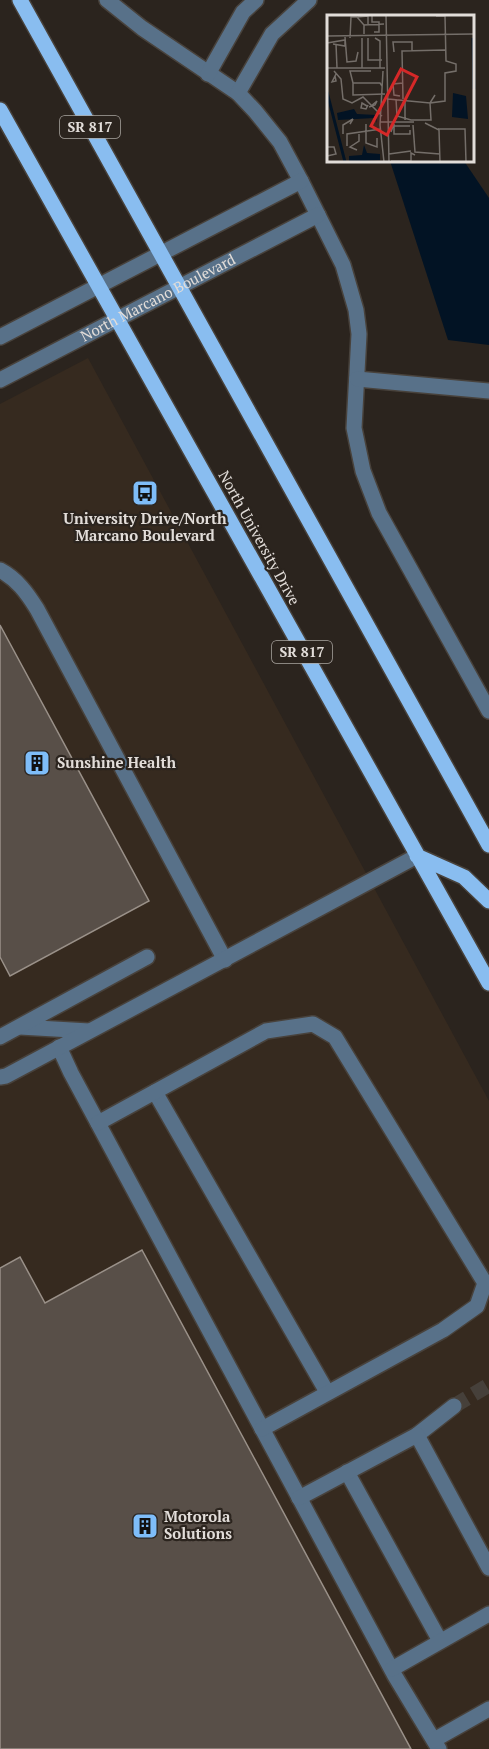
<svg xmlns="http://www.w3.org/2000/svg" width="489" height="1749" font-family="'PT Serif',serif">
<rect width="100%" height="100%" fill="#2b241e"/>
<!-- built -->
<path fill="#362a1f" d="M 88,358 L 489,1101 L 489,1749 L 0,1749 L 0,404 Z"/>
<!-- water -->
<path fill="#021324" d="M 390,161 L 464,161 L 489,198 L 489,345 L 448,340 Z"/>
<!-- building -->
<path fill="#584f48" stroke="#9a9189" stroke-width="1.5" d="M 0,625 L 149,901 L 10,976 L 0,957 Z
M 142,1250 L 411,1749 L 0,1749 L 0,1268 L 20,1257 L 45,1303 Z"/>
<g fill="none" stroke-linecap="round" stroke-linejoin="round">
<!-- minor-tunnel -->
<path stroke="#46403a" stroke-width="15" stroke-dasharray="15 8" stroke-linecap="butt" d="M 454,1406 L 489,1385"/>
<!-- minor casing -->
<g stroke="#48423c" stroke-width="18">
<g id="minor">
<path d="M 107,0 L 142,28 L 238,93 L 255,111 L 280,142 L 301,181 L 343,265 L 356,310 L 359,334 L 354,428 L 363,471 L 379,513 L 489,711"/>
<path d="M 208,74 L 243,12 L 256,0"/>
<path d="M 238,93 L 272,34 L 309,0"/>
<path d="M 0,337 L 301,181"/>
<path d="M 357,379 L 489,391"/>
<path id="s1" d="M 0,380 L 318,215"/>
<path d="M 0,570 C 17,579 27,593 37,609 L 225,960"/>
<path d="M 20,1027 L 89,1031"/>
<path d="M 0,1037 L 147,957"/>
<path d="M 59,1047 L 71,1073 L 395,1676 L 439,1749"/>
<path d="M 0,1077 L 6,1076 L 417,856"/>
<path d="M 155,1092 L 327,1392"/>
<path d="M 98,1123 L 266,1031 L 313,1024 L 335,1037 L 485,1283 L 477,1306 L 443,1330 L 262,1429"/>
<path d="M 417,1435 L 454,1406"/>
<path d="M 347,1472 L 440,1641"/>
<path d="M 299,1498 L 417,1435 L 489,1568"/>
<path d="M 392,1669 L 489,1614"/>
<path d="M 434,1740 L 489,1709"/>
</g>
</g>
<!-- major casing -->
<g stroke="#48423c" stroke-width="18">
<path id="major" d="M 20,0 L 489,845
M 0,110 L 489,983
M 417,856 L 464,877 L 489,901"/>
</g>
<!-- minor -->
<use href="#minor" stroke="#587189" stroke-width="15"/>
<!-- major -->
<use href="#major" stroke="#89bdf0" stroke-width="15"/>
</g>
<!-- icons -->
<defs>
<g id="bus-square" transform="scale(1.35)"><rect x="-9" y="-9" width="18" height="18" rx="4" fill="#7ebdf9" stroke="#2b241e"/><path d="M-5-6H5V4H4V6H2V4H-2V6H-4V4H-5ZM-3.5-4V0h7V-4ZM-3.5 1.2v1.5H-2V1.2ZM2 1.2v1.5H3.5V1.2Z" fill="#111"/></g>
<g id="building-square" transform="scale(1.35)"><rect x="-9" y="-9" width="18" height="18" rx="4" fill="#7ebdf9" stroke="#2b241e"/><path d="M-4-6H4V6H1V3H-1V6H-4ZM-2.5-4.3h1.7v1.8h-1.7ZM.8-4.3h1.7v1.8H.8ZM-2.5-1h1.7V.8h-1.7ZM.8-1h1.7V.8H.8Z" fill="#111"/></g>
</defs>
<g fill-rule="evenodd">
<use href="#bus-square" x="145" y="493"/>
<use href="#building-square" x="37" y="763"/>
<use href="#building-square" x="145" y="1526"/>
</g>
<g text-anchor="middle" stroke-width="4.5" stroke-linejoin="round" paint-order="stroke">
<!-- shield labels -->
<g fill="#2b241e" stroke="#aba6a1" stroke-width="1.5">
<rect x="60" y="116" width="60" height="22" rx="4.5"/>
<rect x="272" y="641" width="60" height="22" rx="4.5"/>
</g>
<g font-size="14" font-weight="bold" fill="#e2ddd9">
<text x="90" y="132">SR 817</text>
<text x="302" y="657">SR 817</text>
</g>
<!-- street labels -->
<g font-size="15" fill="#e2ddd9" stroke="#2b241e">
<text dy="5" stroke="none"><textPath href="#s1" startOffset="178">North Marcano Boulevard</textPath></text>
<text transform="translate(259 538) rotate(61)" y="5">North University Drive</text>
</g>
<!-- poi labels -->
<g font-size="15" font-weight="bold" fill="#e2ddd9" stroke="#2b241e" text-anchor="start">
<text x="145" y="524" text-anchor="middle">University Drive/North<tspan x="145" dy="17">Marcano Boulevard</tspan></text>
<text x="57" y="768">Sunshine Health</text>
<text x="164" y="1522">Motorola<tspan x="164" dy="17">Solutions</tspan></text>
</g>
</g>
<!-- overview -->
<g transform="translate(327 15)">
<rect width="147" height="147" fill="#2b241e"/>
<path d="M 126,78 L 139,81 L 141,104 L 125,102 ZM 27,94 L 30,99 L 49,100 L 50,108 L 47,103 L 11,105 L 10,98 ZM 37,130 L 40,138 L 53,139 L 53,145 L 22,147 L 22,141 L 35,140 Z" fill="#021324"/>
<path fill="none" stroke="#021324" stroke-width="3" d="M 146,23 L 147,74M 0,77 L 18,147"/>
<path fill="none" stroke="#746e69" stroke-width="1.5" d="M 59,0 L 62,147M 45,1 L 45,7 L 52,7 L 52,17 L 47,17M 31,2 L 41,1 L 41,9M 37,19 L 37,10 L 57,9M 0,21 L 147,19M 18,22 L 20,47 L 29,46 L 31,37M 23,23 L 24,2 L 30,2 L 37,10M 35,23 L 35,53M 41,23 L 41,45 L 55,45M 48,23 L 53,26 L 53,53M 0,28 L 18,25 L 18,31 L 6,29M 9,29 L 10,53M 67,37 L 66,27 L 85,27 L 85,36M 0,53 L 58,53M 7,56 L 14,64 L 16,84 L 25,88 L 36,82 L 55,101M 56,56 L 53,110 L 57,147M 8,61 L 9,66 L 5,67 L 9,59M 26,68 L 23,56 L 44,56M 55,71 L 53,68 L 26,68 L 26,80 L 58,79M 73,81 L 67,80 L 66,69 L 76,68M 61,84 L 103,88 L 108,80M 69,84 L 70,101 L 84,105 L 104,105 L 103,88 L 118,86 L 118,58 L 129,56 L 129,49 L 119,46 L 118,1 L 109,1M 76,84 L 75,36 L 118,35M 78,84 L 78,105M 40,91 L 35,88 L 34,93 L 39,94 L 41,90M 42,92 L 48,90 L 50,86 L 44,91M 53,107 L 87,107M 98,108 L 112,115 L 113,147M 39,109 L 39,128 L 50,132 L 50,123M 67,109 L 67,119 L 83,119 L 83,115M 86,110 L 88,137 L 113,139M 111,114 L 138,114 L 139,147M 64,117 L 66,111 L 83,111M 16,119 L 16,110 L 26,104 L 23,109M 20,131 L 20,119 L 54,114M 0,132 L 7,132 L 9,139 L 0,141M 30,135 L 23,132 L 32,126 L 32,119M 62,139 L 84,136M 64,146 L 84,146 L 84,138 L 88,140"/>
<path fill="#d62828" fill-opacity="0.15" stroke="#d62828" stroke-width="3" d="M 74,54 L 90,62 L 60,120 L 44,111 Z"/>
<rect width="147" height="147" fill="none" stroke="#e2ddd9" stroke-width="3"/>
</g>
</svg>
